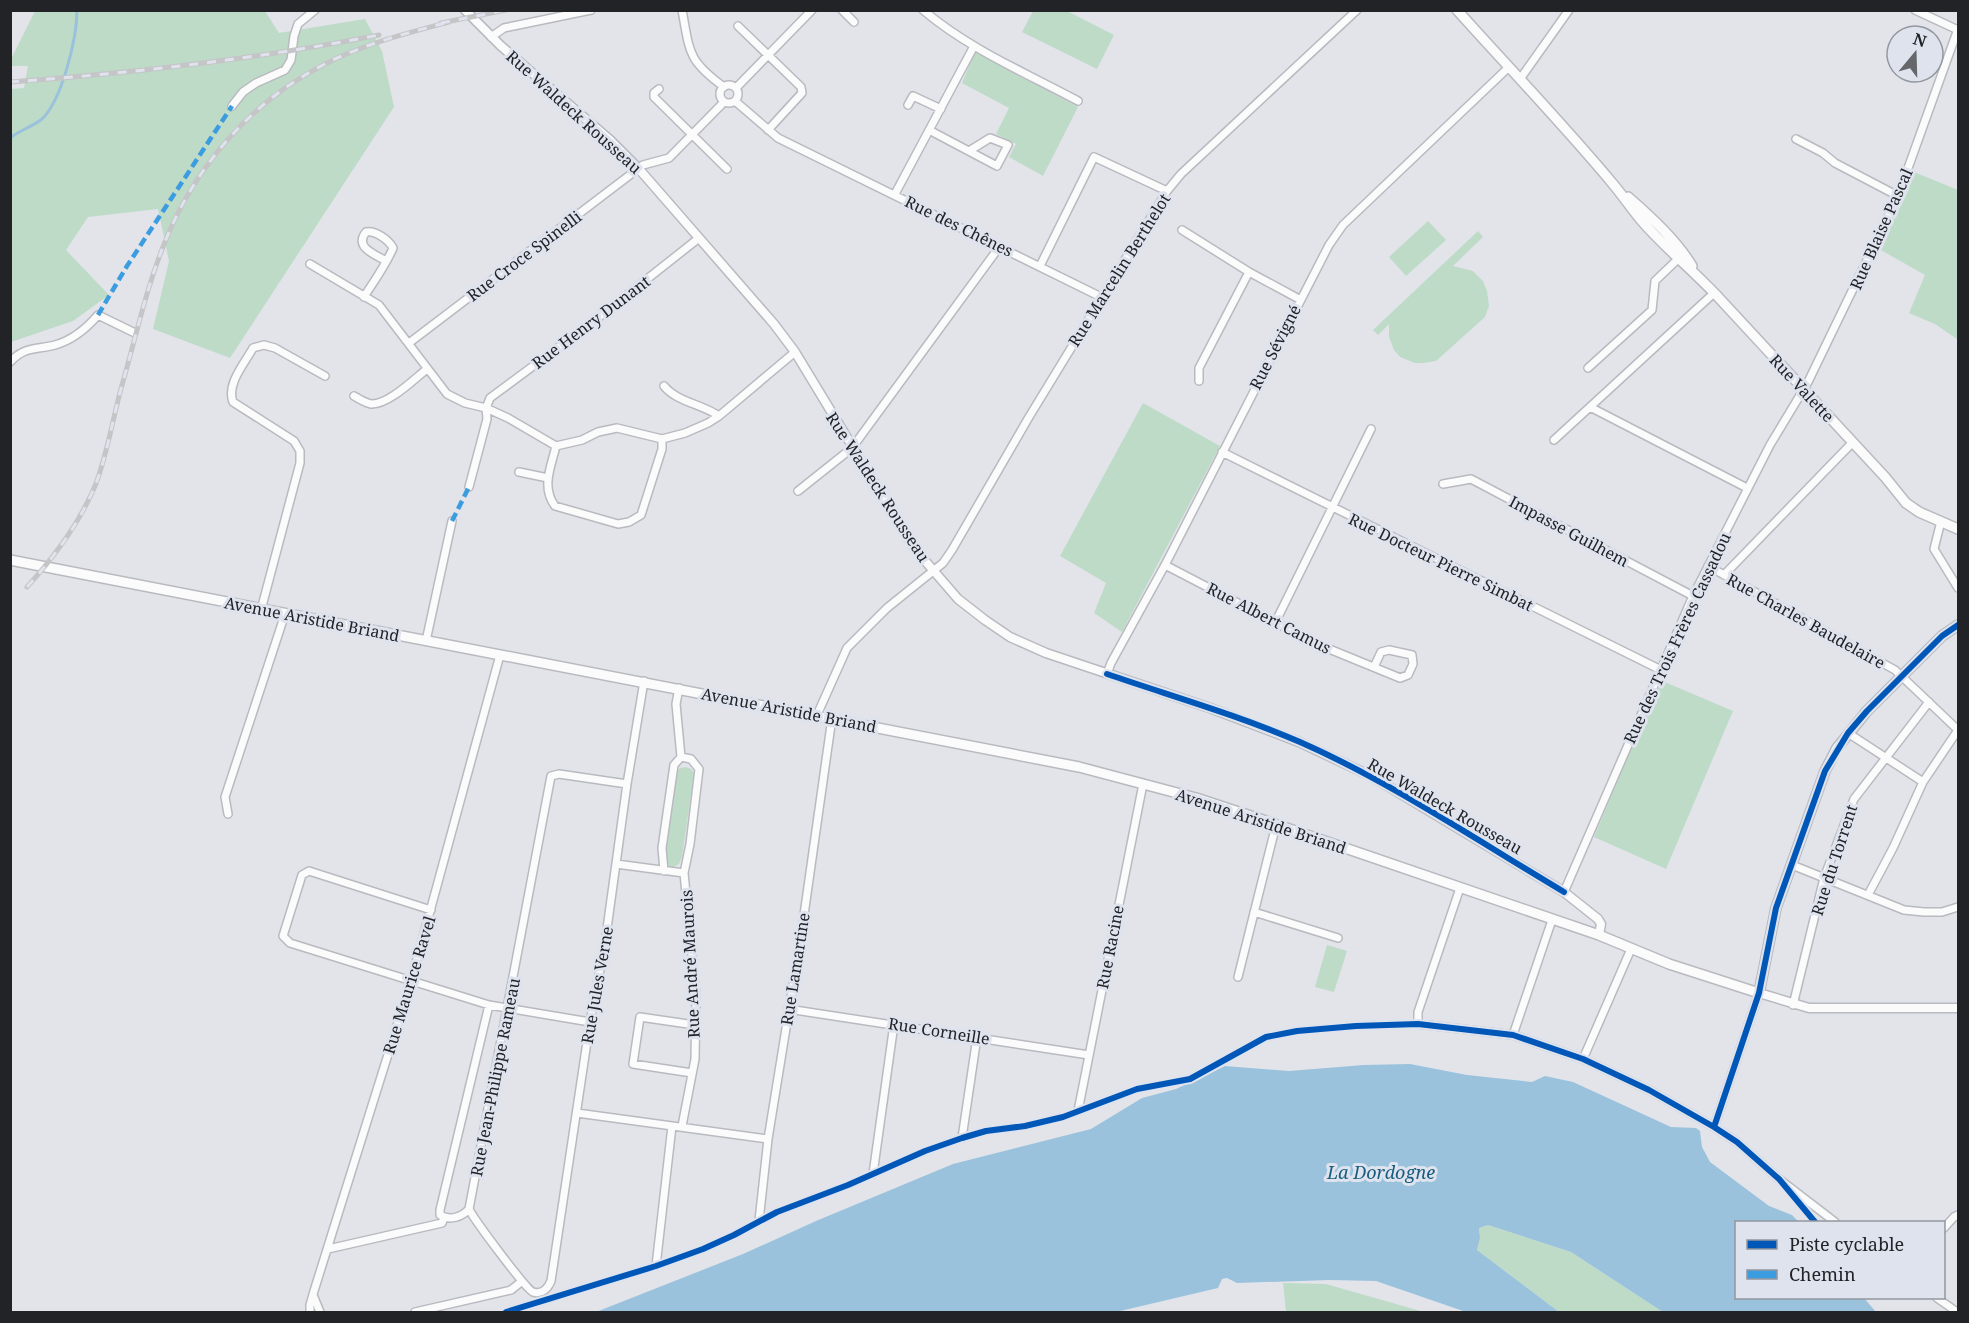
<svg xmlns="http://www.w3.org/2000/svg" width="1969" height="1323" font-family="'Noto Serif',serif">
<rect width="100%" height="100%" fill="#e2e4ea"/>
<!-- green -->
<path fill="#bedbc8" d="M 1065,10 L 1114,35 L 1097,69 L 1022,32 L 1033,11 Z
M 35,11 L 265,11 L 279,33 L 365,19 L 382,51 L 394,107 L 230,358 L 153,329 L 169,261 L 158,209 L 88,217 L 66,250 L 109,295 L 73,321 L 11,342 L 11,89 L 24,88 L 28,66 L 11,66 L 11,59 Z
M 975,52 L 1078,107 L 1043,176 L 1009,157 L 1016,144 L 996,134 L 1009,108 L 962,83 Z
M 1914,172 L 1958,190 L 1958,342 L 1957,339 L 1935,324 L 1909,313 L 1925,275 L 1879,249 L 1908,191 Z
M 1428,221 L 1446,240 L 1406,276 L 1389,257 Z
M 1478,231 L 1483,237 L 1453,266 L 1473,271 L 1483,281 L 1487,291 L 1489,306 L 1485,317 L 1436,361 L 1424,363 L 1415,363 L 1400,357 L 1394,350 L 1389,337 L 1389,324 L 1378,335 L 1373,330 Z
M 1143,403 L 1220,446 L 1122,632 L 1094,613 L 1106,583 L 1060,556 Z
M 1660,680 L 1733,711 L 1666,869 L 1594,837 Z
M 686,767 L 691,769 L 694,773 L 682,857 L 679,864 L 674,867 L 669,866 L 665,860 L 677,772 L 680,768 Z
M 1327,945 L 1347,951 L 1334,992 L 1315,987 Z
M 1488,1225 L 1571,1252 L 1663,1312 L 1559,1312 L 1477,1250 L 1480,1238 L 1479,1228 Z
M 1283,1283 L 1326,1284 L 1424,1312 L 1286,1312 Z"/>
<!-- water -->
<path fill="#9ac2dc" d="M 1410,1064 L 1467,1075 L 1532,1082 L 1545,1076 L 1573,1082 L 1671,1127 L 1696,1128 L 1700,1131 L 1702,1147 L 1710,1162 L 1769,1206 L 1792,1215 L 1799,1222 L 1736,1222 L 1736,1298 L 1864,1298 L 1876,1312 L 1663,1312 L 1571,1252 L 1488,1225 L 1479,1228 L 1480,1238 L 1477,1250 L 1559,1312 L 1466,1312 L 1376,1281 L 1330,1280 L 1237,1283 L 1227,1278 L 1222,1279 L 1218,1288 L 1116,1312 L 596,1312 L 743,1254 L 816,1221 L 953,1164 L 1091,1129 L 1142,1098 L 1176,1089 L 1225,1066 L 1289,1071 L 1364,1065 Z"/>
<g fill="none" stroke-linecap="round" stroke-linejoin="round">
<!-- stream -->
<path stroke="#9ac2dc" stroke-width="3" d="M 10,138 C 20,130 32,127 42,119 C 62,100 77,38 77,10
M 10,193 L 10,194"/>
<!-- minor casing -->
<g stroke="#b8babf" stroke-width="10">
<path id="minor" d="M 682,10 C 690,52 687,60 724,87
M 842,10 L 854,22
M 923,10 C 969,49 1026,73 1078,101
M 1915,10 L 1958,30
M 738,26 L 801,87 L 802,93 L 768,130
M 491,37 L 504,28 L 591,10
M 1520,79 L 1569,10
M720 94a9 9 0 1 1 18 0a9 9 0 1 1-18 0Z
M 736,88 L 812,10
M 659,89 L 654,93 L 654,97 L 727,169
M 735,101 L 778,138 L 1101,297
M 908,105 L 913,96 L 941,109
M 232,106 L 243,92 L 256,83 L 285,70 L 291,60 L 294,36 L 298,24 L 315,10
M 929,130 L 997,166 L 1008,145 L 990,138 L 969,151
M 1796,139 L 1823,153 L 1835,163 L 1898,196
M 895,194 L 974,46
M 1182,230 L 1249,272
M 310,264 L 379,305 L 447,394 L 465,403 L 486,408 L 508,418 L 556,446 L 582,440 L 598,432 L 617,428 L 662,439 L 685,433 L 708,423 L 719,416 L 795,352
M 1040,266 L 1094,157 L 1167,191
M 364,297 C 374,281 386,265 393,248 C 389,240 375,230 366,232 C 354,247 374,254 386,261
M 409,343 L 643,165 L 669,158 L 724,102
M 10,362 C 25,346 36,350 55,345 C 73,340 86,329 98,315 L 133,332
M 1588,368 L 1652,310 L 1655,281 L 1678,259
M 1199,381 L 1199,368 L 1249,272 L 1299,299
M 664,386 C 677,402 702,404 719,416
M 354,396 C 359,399 365,403 371,404 C 388,405 413,380 427,369
M 1590,407 L 1747,488
M 1554,440 L 1714,293
M 556,446 C 551,467 541,487 555,506 L 618,524 L 629,522 L 641,515 L 662,449 L 662,439
M 1222,452 L 1661,670
M 519,472 L 548,478
M 1443,484 L 1471,479 L 1693,596
M 469,487 L 487,419 L 486,408 L 490,398 L 594,321 L 699,238
M 798,491 L 852,448 L 1000,246
M 1941,521 L 1934,549 L 1958,588
M 1165,565 L 1317,644 L 1400,678 L 1408,675 L 1413,664 L 1412,655 L 1389,650 L 1381,652 L 1374,667
M 1708,566 L 1895,670 L 1958,730
M 1724,575 L 1853,442
M 261,610 L 300,463 L 300,451 L 294,441 L 233,402 C 226,384 245,363 253,348 L 264,345 L 275,348 L 325,376
M 1275,623 L 1371,429
M 426,641 L 452,521
M 1107,674 L 1111,663 L 1165,565 L 1329,245 L 1343,225 L 1509,67
M 679,688 L 676,704 L 681,757 L 691,759 L 699,769 L 690,844 L 684,873
M 817,715 L 847,648 L 887,608 L 943,563 L 952,550 L 1029,417 L 1167,191 L 1181,174 L 1357,10
M 1848,733 L 1923,782
M 228,814 L 225,797 L 285,614
M 616,864 L 684,873 L 696,996 L 695,1059 L 682,1126
M 1792,865 L 1904,910 L 1924,912 L 1942,912 L 1958,907
M 664,871 L 662,848 L 674,765 L 681,757
M 1460,888 L 1418,1012 L 1418,1024 L 1513,1035 L 1583,1059 L 1649,1090 L 1714,1127 L 1737,1142 L 1779,1179 L 1835,1222
M 1564,892 L 1693,596 L 1770,445 L 1808,382 L 1898,196 L 1958,29
M 1868,895 L 1893,848 L 1923,782 L 1958,730
M 431,910 L 309,871 L 302,875 L 283,936 L 290,943 L 489,1005 L 590,1022
M 1254,912 L 1338,938
M 1238,977 L 1276,825
M 489,1005 L 440,1210 L 440,1215 C 450,1221 462,1217 469,1209 L 551,776 L 559,774 L 627,784
M 1793,1005 L 1824,878 L 1854,799 L 1929,702
M 788,1009 L 1089,1055
M 1513,1035 L 1552,920
M 1583,1059 L 1631,949
M 692,1073 L 633,1064 L 640,1017 L 695,1025
M 1078,1111 L 1143,784
M 577,1113 L 768,1139
M 1714,1127 L 1759,993
M 962,1138 L 977,1037
M 873,1174 L 894,1024
M 469,1209 C 473,1218 527,1291 533,1292 C 542,1295 548,1288 551,1281 L 590,1022 L 605,943 L 627,784 L 644,681
M 759,1221 L 768,1139 L 801,936 L 832,718
M 1944,1228 L 1954,1217 L 1958,1215
M 328,1249 L 442,1223 L 444,1218
M 656,1266 L 672,1126
M 313,1295 L 320,1312
M 1937,1298 L 1957,1312
M 310,1312 L 310,1305 L 314,1291 L 411,981 L 500,655
M 415,1312 L 511,1290 L 521,1282"/>
</g>
<!-- tertiary casing -->
<g stroke="#b8babf" stroke-width="11">
<path id="tertiary" d="M 465,10 L 501,46 L 610,140 L 639,169 L 774,324 L 795,352 L 914,548 L 958,599 L 985,620 L 1010,637 L 1046,653 L 1210,708 L 1299,742 L 1371,776 L 1564,892 L 1598,919 L 1601,924 L 1599,935
M 1759,993 L 1809,1008 L 1958,1008"/>
</g>
<!-- secondary casing -->
<g stroke="#b8babf" stroke-width="12">
<path id="secondary" d="M 1457,10 C 1509,68 1563,124 1613,184 C 1623,196 1631,208 1641,220 C 1665,248 1694,271 1719,298 L 1885,477 L 1906,503 L 1919,512 L 1958,529
M 1628,197 C 1651,217 1676,240 1692,266
M 10,560 L 1079,767 L 1196,798 L 1269,822 L 1599,935 L 1669,964 L 1759,993 L 1776,908 L 1825,771 L 1837,748 L 1867,711 L 1942,636 L 1958,625"/>
</g>
<!-- minor -->
<use href="#minor" stroke="#fbfbfc" stroke-width="7"/>
<!-- tertiary -->
<use href="#tertiary" stroke="#fbfbfc" stroke-width="8"/>
<!-- secondary -->
<use href="#secondary" stroke="#fbfbfc" stroke-width="9"/>
<!-- rail casing -->
<g stroke="#c5c5c7" stroke-width="5">
<path id="rail" d="M 441,23 L 506,10
M 10,82 C 134,73 257,59 379,35
M 27,587 C 55,556 79,524 95,486 C 107,456 113,417 122,385 C 136,337 146,288 165,242 C 195,166 252,101 325,64 C 364,44 407,33 449,22"/>
</g>
<!-- rail -->
<use href="#rail" stroke="#dee3ee" stroke-width="3" stroke-dasharray="9" stroke-linecap="butt"/>
<!-- quiet -->
<path stroke="#3c9ce0" stroke-width="4.5" stroke-dasharray="9 4.5" stroke-linecap="butt" d="M 98,315 L 127,266 L 232,106
M 452,521 L 469,487"/>
<!-- cycleway casing -->
<g stroke="#dee3ee" stroke-width="10">
<path id="cycleway" d="M 1107,674 C 1171,696 1238,715 1300,742 C 1391,782 1478,841 1564,892
M 1714,1127 L 1759,993 L 1776,908 L 1825,771 L 1848,733 L 1867,711 L 1942,636 L 1958,625
M 506,1312 L 656,1266 L 703,1249 L 734,1235 L 777,1212 L 848,1185 L 925,1151 L 962,1138 L 986,1131 L 1025,1126 L 1063,1117 L 1137,1089 L 1190,1079 L 1266,1037 L 1297,1031 L 1356,1026 L 1418,1024 L 1513,1035 L 1583,1059 L 1649,1090 L 1714,1127 L 1737,1142 L 1779,1179 L 1815,1222"/>
</g>
<!-- cycleway -->
<use href="#cycleway" stroke="#0057b8" stroke-width="6"/>
</g>
<g text-anchor="middle" stroke-width="6" stroke-linejoin="round" paint-order="stroke">
<!-- street labels -->
<g font-size="16" fill="#212327" stroke="#dee3ee">
<text transform="translate(574 112) rotate(42)" y="6">Rue Waldeck Rousseau</text>
<text transform="translate(959 226) rotate(26)" y="6">Rue des Chênes</text>
<text transform="translate(1881 229) rotate(-66)" y="6">Rue Blaise Pascal</text>
<text transform="translate(524 256) rotate(-37)" y="6">Rue Croce Spinelli</text>
<text transform="translate(1119 270) rotate(-58)" y="6">Rue Marcelin Berthelot</text>
<text transform="translate(591 322) rotate(-37)" y="6">Rue Henry Dunant</text>
<text transform="translate(1275 347) rotate(-63)" y="6">Rue Sévigné</text>
<text transform="translate(1802 388) rotate(47)" y="6">Rue Valette</text>
<text transform="translate(878 487) rotate(57)" y="6">Rue Waldeck Rousseau</text>
<text transform="translate(1569 531) rotate(28)" y="6">Impasse Guilhem</text>
<text transform="translate(1441 562) rotate(26)" y="6">Rue Docteur Pierre Simbat</text>
<text transform="translate(1269 618) rotate(27)" y="6">Rue Albert Camus</text>
<text transform="translate(312 619) rotate(11)" y="6">Avenue Aristide Briand</text>
<text transform="translate(1806 621) rotate(29)" y="6">Rue Charles Baudelaire</text>
<text transform="translate(1677 638) rotate(-65)" y="6">Rue des Trois Frères Cassadou</text>
<text transform="translate(789 710) rotate(11)" y="6">Avenue Aristide Briand</text>
<text transform="translate(1445 806) rotate(30)" y="6">Rue Waldeck Rousseau</text>
<text transform="translate(1261 821) rotate(18)" y="6">Avenue Aristide Briand</text>
<text transform="translate(1834 860) rotate(-72)" y="6">Rue du Torrent</text>
<text transform="translate(1110 947) rotate(-79)" y="6">Rue Racine</text>
<text transform="translate(690 964) rotate(-93)" y="6">Rue André Maurois</text>
<text transform="translate(795 969) rotate(-81)" y="6">Rue Lamartine</text>
<text transform="translate(409 985) rotate(-73)" y="6">Rue Maurice Ravel</text>
<text transform="translate(597 985) rotate(-80)" y="6">Rue Jules Verne</text>
<text transform="translate(939 1031) rotate(9)" y="6">Rue Corneille</text>
<text transform="translate(495 1077) rotate(-79)" y="6">Rue Jean-Philippe Rameau</text>
</g>
<!-- water labels -->
<g font-size="18" font-style="italic" fill="#185d7f" stroke="#dee3ee">
<text x="1381" y="1179">La Dordogne</text>
</g>
</g>
<!-- border -->
<rect width="1969" height="1323" fill="none" stroke="#212327" stroke-width="24"/>
<!-- legend -->
<rect x="1735" y="1221" width="210" height="78" fill="#dee3ee" stroke="#92969e" stroke-width="1.5"/>
<rect x="1747" y="1240" width="30" height="9" fill="#0057b8" stroke="#92969e" stroke-width="1.5"/>
<text x="1789" y="1251" font-size="18" fill="#212327">Piste cyclable</text>
<rect x="1747" y="1270" width="30" height="9" fill="#3c9ce0" stroke="#92969e" stroke-width="1.5"/>
<text x="1789" y="1281" font-size="18" fill="#212327">Chemin</text>
<!-- north arrow -->
<g transform="translate(1915 54) rotate(19)"><circle r="28" fill="#dee3ee" stroke="#92969e" stroke-width="1.5"/>
<path d="M0-4.5L10 22L0 15L-10 22Z" fill="#65676b"/>
<text y="-9" font-size="16" font-weight="bold" text-anchor="middle" fill="#212327">N</text>
</g>
</svg>
